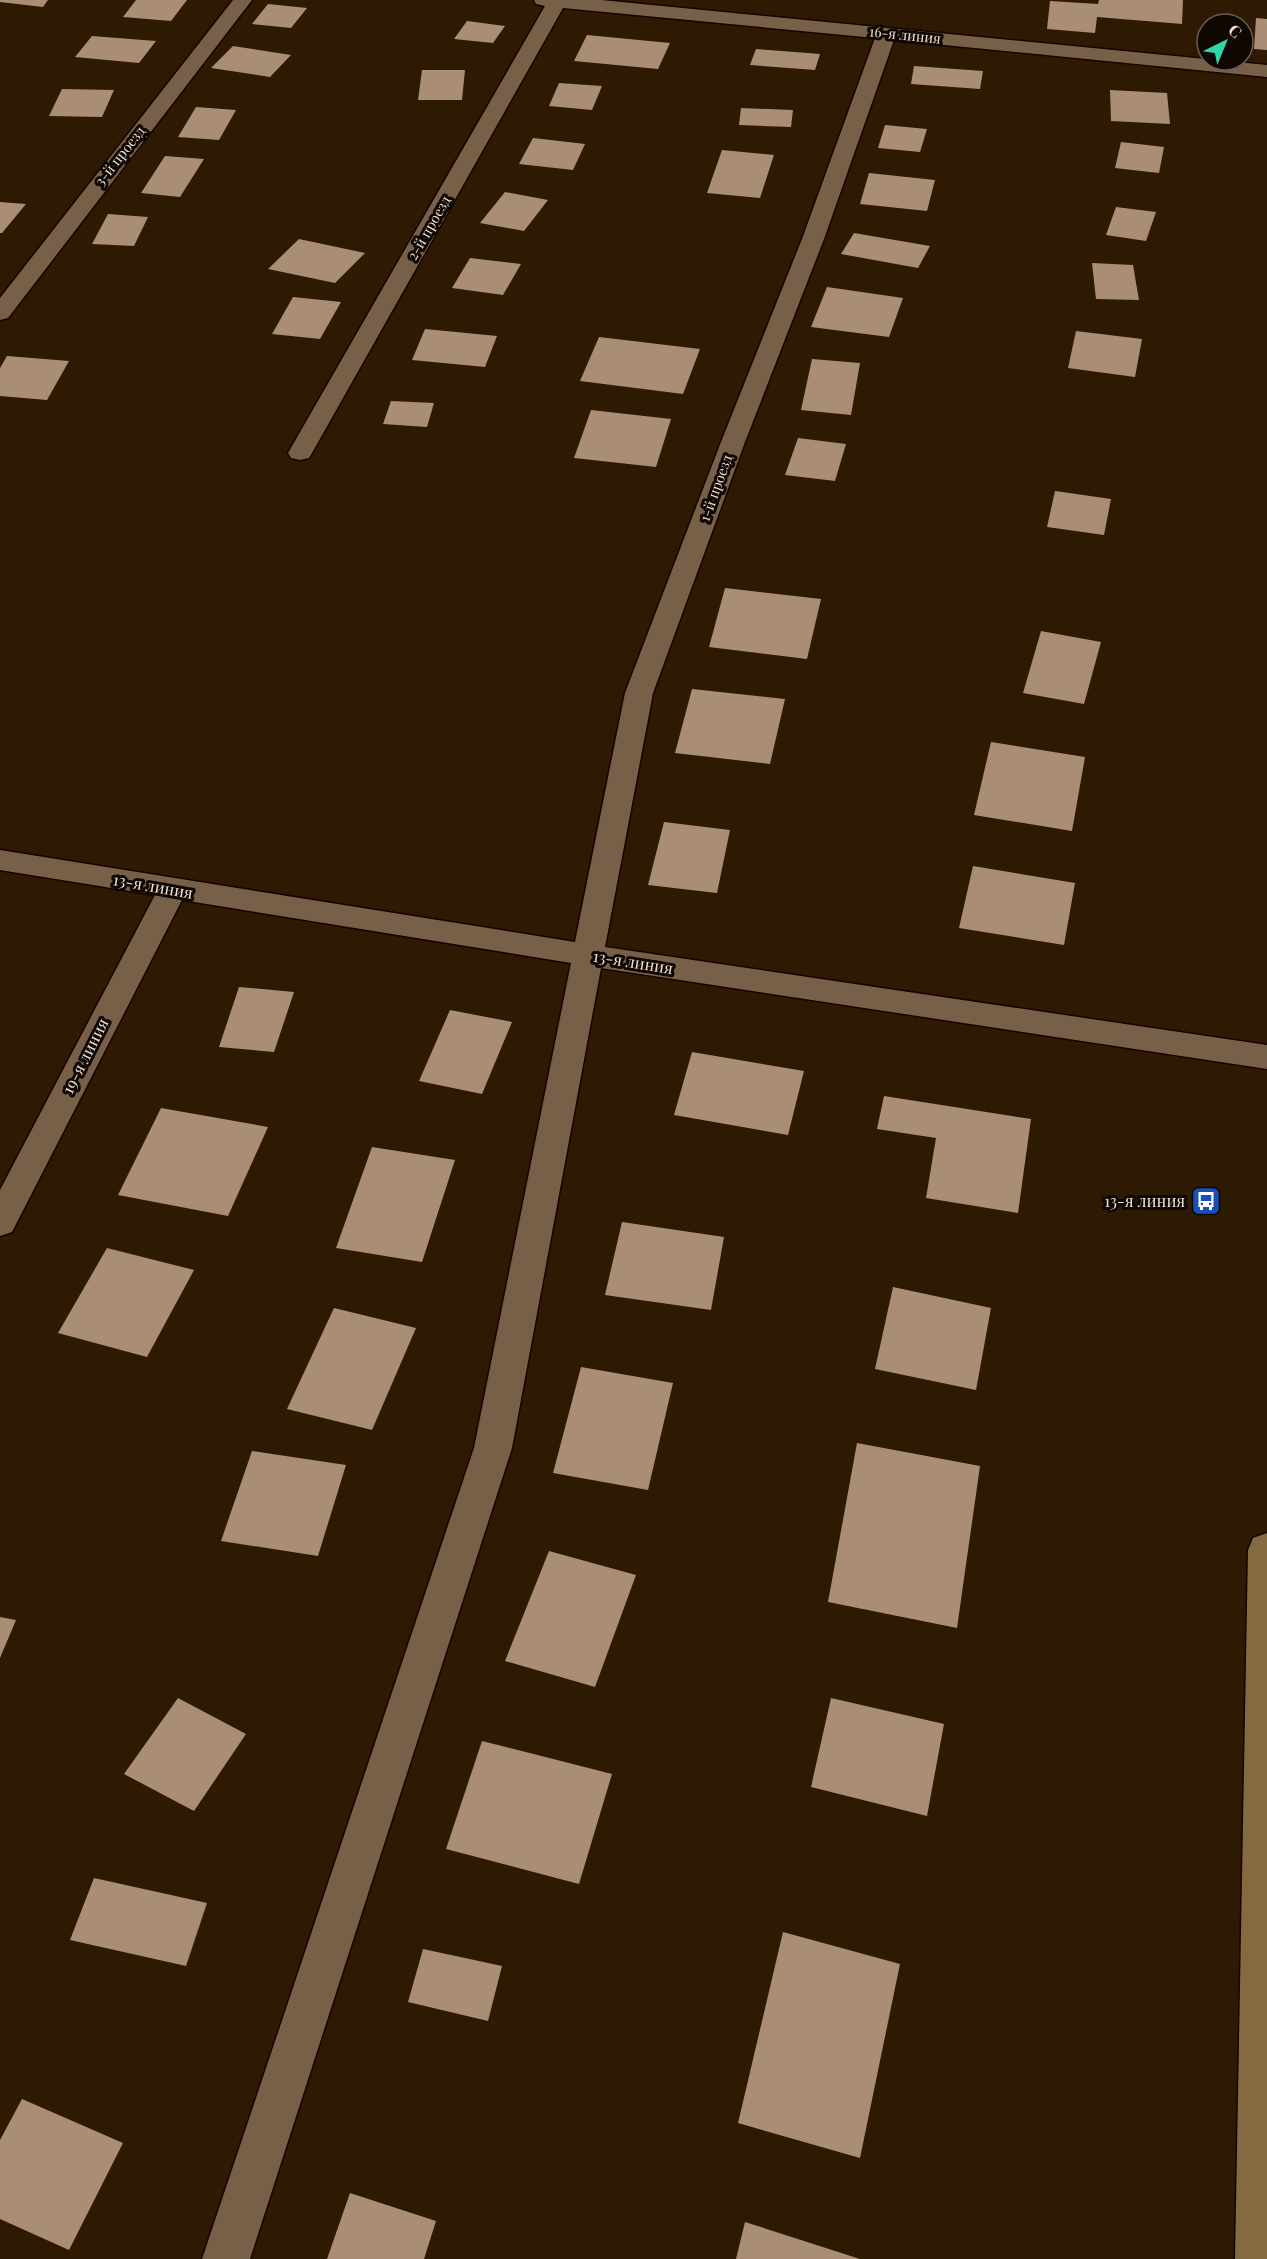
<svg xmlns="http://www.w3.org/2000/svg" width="1267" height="2259" font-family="'Playfair Display',serif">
<rect width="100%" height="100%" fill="#2e1a03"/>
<!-- building -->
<path fill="#a98e75" d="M 0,0 L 48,0 L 43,7 L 0,2 Z
M 136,0 L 187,0 L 171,21 L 123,17 Z
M 1099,0 L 1183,0 L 1182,24 L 1097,17 L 1095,33 L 1047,29 L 1050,1 L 1098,4 Z
M 268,4 L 307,8 L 291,28 L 252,24 Z
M 1256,18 L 1267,19 L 1267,50 L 1254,49 Z
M 467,21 L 505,26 L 493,43 L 454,39 Z
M 587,35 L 670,43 L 658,69 L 574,61 Z
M 92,36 L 156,41 L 139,63 L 75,57 Z
M 233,46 L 291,55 L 270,77 L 211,68 Z
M 756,49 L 820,54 L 815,70 L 750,65 Z
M 914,66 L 983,71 L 980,89 L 911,84 Z
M 422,70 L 465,70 L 462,100 L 418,100 Z
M 559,83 L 602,86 L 592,110 L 549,106 Z
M 62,89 L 114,90 L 102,117 L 49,116 Z
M 1110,90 L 1167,93 L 1170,124 L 1111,121 Z
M 196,107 L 236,110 L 219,140 L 178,137 Z
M 741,108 L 793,110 L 791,127 L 739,125 Z
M 885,125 L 927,129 L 920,152 L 878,148 Z
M 533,138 L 585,144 L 573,170 L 519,164 Z
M 1121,142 L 1164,147 L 1159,173 L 1115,168 Z
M 722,150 L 774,155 L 760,198 L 707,193 Z
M 165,156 L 204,159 L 180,197 L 141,193 Z
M 869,173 L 935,180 L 927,211 L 860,204 Z
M 505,192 L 548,200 L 524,231 L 480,223 Z
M 0,202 L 26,204 L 2,233 L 0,233 Z
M 1116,207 L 1156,212 L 1146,241 L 1106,235 Z
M 108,214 L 148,217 L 134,246 L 92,244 Z
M 854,233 L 930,246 L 918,268 L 841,254 Z
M 299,239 L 365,253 L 335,283 L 268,269 Z
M 470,258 L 521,264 L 503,295 L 452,288 Z
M 1092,263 L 1133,265 L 1139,300 L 1096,299 Z
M 827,287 L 903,298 L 889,337 L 811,327 Z
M 293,297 L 341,302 L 320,339 L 272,334 Z
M 425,329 L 497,336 L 485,367 L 412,360 Z
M 1076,331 L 1142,339 L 1135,377 L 1068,368 Z
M 599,337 L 700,349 L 683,394 L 580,381 Z
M 7,356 L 69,361 L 47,400 L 0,396 L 0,368 Z
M 812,359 L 860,363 L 851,415 L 801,410 Z
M 391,401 L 434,403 L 427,427 L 383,424 Z
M 591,410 L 671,419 L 656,467 L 574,458 Z
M 798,438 L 846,444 L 835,481 L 785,475 Z
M 1055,491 L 1111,499 L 1104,535 L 1047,527 Z
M 725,588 L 821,599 L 807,659 L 709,647 Z
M 1041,631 L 1101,642 L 1084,704 L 1023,693 Z
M 692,689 L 785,699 L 770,764 L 675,753 Z
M 991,742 L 1085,757 L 1072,831 L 974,815 Z
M 664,822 L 730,830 L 717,893 L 648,885 Z
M 973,866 L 1075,883 L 1064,945 L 959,928 Z
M 239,987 L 294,992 L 274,1052 L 219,1047 Z
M 450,1010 L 512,1022 L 482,1094 L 419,1081 Z
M 692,1052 L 804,1071 L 788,1135 L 674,1115 Z
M 884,1096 L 1031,1119 L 1018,1213 L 926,1198 L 936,1138 L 877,1129 Z
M 161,1108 L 268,1127 L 228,1216 L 118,1195 Z
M 372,1147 L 455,1160 L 422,1262 L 336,1248 Z
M 622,1222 L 724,1237 L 711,1310 L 605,1295 Z
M 107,1248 L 194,1270 L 147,1357 L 58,1333 Z
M 893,1287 L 991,1308 L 976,1390 L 875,1369 Z
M 334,1308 L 416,1328 L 372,1430 L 287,1409 Z
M 581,1367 L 673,1383 L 648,1490 L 553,1473 Z
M 857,1443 L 980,1466 L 957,1628 L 828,1602 Z
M 252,1451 L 346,1465 L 318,1556 L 221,1541 Z
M 549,1551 L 636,1575 L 595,1687 L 505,1661 Z
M 0,1617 L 16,1620 L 0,1658 Z
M 178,1698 L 246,1734 L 194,1811 L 124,1774 Z
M 831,1698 L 944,1724 L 927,1816 L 811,1787 Z
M 482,1741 L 612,1774 L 579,1884 L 446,1849 Z
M 94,1878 L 207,1903 L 186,1966 L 70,1940 Z
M 783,1932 L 900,1964 L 860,2158 L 738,2123 Z
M 423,1949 L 502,1966 L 488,2021 L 408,2002 Z
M 22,2099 L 123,2143 L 69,2250 L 0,2219 L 0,2140 Z
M 350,2193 L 436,2221 L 424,2259 L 327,2259 Z
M 745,2222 L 860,2259 L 736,2259 Z"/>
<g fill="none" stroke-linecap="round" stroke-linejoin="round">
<!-- street casing -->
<g stroke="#150400" stroke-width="3">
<path id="street" d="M 233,0 L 252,0 L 8,318 L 0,320 L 0,298 Z
M 534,0 L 601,0 L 1267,65 L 1267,77 L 894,40 L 824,239 L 745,442 L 653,693 L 605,947 L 1267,1045 L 1267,1069 L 601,968 L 512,1448 L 250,2259 L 202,2259 L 474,1448 L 571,963 L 182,900 L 12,1232 L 0,1236 L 0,1190 L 155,895 L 0,870 L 0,850 L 575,942 L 625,693 L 721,442 L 802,239 L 875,38 L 563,8 L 312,453 L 309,458 L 300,460 L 291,458 L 288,453 L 545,6 L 536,4 Z"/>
</g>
<!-- secondary casing -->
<g stroke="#150400" stroke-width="3">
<path id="secondary" d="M 1267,1533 L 1267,2259 L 1235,2259 L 1248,1550 L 1253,1538 Z"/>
</g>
<!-- street -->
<use href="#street" fill="#786048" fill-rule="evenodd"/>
<!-- secondary -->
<use href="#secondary" fill="#846a40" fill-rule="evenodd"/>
</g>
<!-- icons -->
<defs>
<g id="bus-square" transform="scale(1.5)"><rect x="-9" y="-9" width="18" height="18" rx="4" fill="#1a4fb4" stroke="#0f0702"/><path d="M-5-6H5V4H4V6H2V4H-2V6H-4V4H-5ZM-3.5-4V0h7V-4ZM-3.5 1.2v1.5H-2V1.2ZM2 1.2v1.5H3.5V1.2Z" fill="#fff"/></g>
</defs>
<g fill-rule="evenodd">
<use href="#bus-square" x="1206" y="1201"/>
</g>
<g text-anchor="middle" stroke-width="6" stroke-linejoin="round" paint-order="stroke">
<!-- far-street labels -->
<g font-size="14" fill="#f0e2d5" stroke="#0f0702">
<text transform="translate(905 35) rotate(6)" y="5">16-я линия</text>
<text transform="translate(120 156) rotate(-52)" y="5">3-й проезд</text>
<text transform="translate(429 228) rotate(-60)" y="5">2-й проезд</text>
<text transform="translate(716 488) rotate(-70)" y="5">1-й проезд</text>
</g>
<!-- street labels -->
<g font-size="16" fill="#f0e2d5" stroke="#0f0702">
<text transform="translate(153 886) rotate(10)" y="6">13-я линия</text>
<text transform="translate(633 962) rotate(9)" y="6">13-я линия</text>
<text transform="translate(85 1056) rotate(-63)" y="6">19-я линия</text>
</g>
<!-- poi labels -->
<g font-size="16" fill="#f0e2d5" stroke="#0f0702" text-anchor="end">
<text x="1185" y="1207">13-я линия</text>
</g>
</g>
<!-- north arrow -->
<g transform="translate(1225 42) rotate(43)"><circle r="28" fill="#0f0702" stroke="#695f56" stroke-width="1.5"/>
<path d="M0-4.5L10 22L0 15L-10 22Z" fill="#32d4a9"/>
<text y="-9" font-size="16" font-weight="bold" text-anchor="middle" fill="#f0e2d5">С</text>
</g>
</svg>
